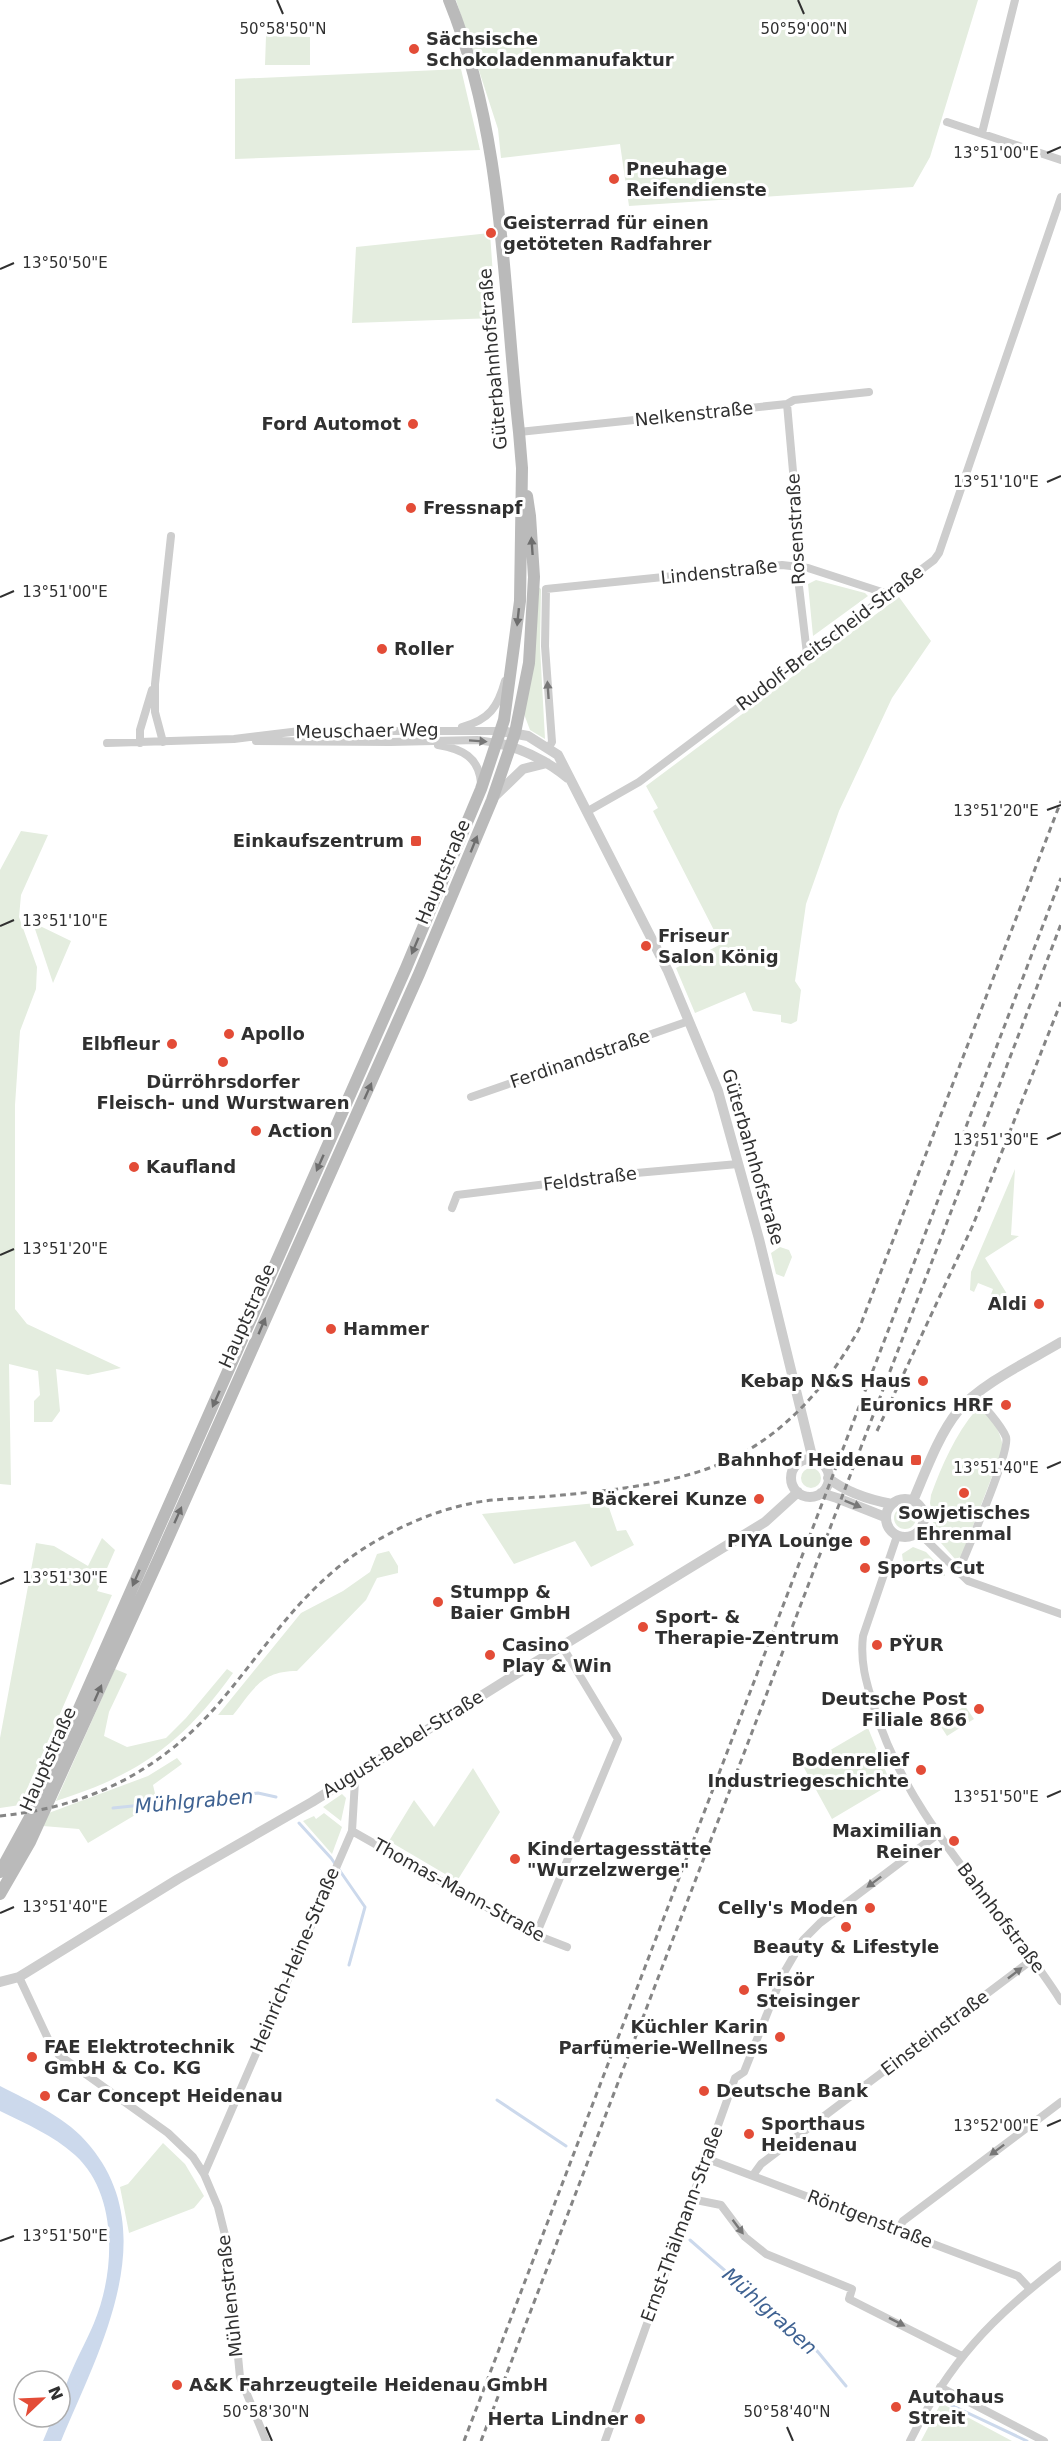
<svg xmlns="http://www.w3.org/2000/svg" width="1061" height="2441" font-family="'DejaVu Sans',sans-serif">
<rect width="100%" height="100%" fill="#fff"/>
<!-- green -->
<path fill="#e4eddf" d="M 456,0 L 978,0 L 930,157 L 913,187 L 629,206 L 620,144 L 501,158 L 498,129 Z
M 266,36 L 310,37 L 310,65 L 265,65 Z
M 461,69 L 480,150 L 235,159 L 235,79 Z
M 490,233 L 496,318 L 352,323 L 356,247 Z
M 816,580 L 865,593 L 868,596 L 813,636 L 808,584 Z
M 537,586 L 541,589 L 540,647 L 545,739 L 530,730 L 524,714 Z
M 899,597 L 931,641 L 892,698 L 839,811 L 806,904 L 795,981 L 801,990 L 797,1021 L 791,1024 L 781,1022 L 781,1015 L 753,1011 L 745,992 L 695,1013 L 676,968 L 721,944 L 653,811 L 658,808 L 646,786 Z
M 21,831 L 48,835 L 21,895 L 19,917 L 37,967 L 36,989 L 20,1031 L 15,1105 L 15,1309 L 27,1324 L 121,1368 L 88,1375 L 56,1369 L 60,1411 L 52,1422 L 34,1422 L 34,1401 L 40,1395 L 38,1371 L 9,1364 L 11,1485 L 0,1484 L 0,870 Z
M 32,920 L 40,926 L 71,941 L 53,983 Z
M 1015,1169 L 1011,1235 L 1019,1236 L 985,1258 L 1015,1307 L 990,1297 L 993,1289 L 978,1283 L 974,1292 L 970,1290 L 971,1272 Z
M 780,1247 L 789,1250 L 792,1257 L 784,1277 L 776,1274 L 771,1253 Z
M 976,1410 C 991,1411 1002,1435 1003,1448 L 961,1557 L 955,1559 L 934,1535 L 933,1516 L 930,1503 L 931,1495 C 942,1465 955,1435 976,1410 Z
M801 1478a10 10 0 1 1 20 0a10 10 0 1 1-20 0Z
M 607,1502 L 617,1531 L 626,1530 L 634,1545 L 591,1567 L 575,1541 L 514,1564 L 482,1514 Z
M894 1518a11 11 0 1 1 22 0a11 11 0 1 1-22 0Z
M 102,1538 L 115,1550 L 97,1591 L 112,1595 L 20,1805 L 0,1808 L 0,1738 L 36,1543 L 54,1546 L 88,1566 Z
M 913,1547 L 926,1552 L 945,1572 L 945,1576 L 903,1561 L 902,1554 Z
M 389,1551 L 398,1566 L 398,1573 L 377,1578 L 366,1600 L 297,1671 C 261,1671 254,1689 233,1715 L 218,1715 L 301,1613 L 343,1591 L 370,1572 L 377,1554 Z
M 115,1669 L 127,1674 L 109,1712 L 104,1736 L 127,1747 L 166,1738 L 186,1718 L 227,1669 L 233,1673 C 182,1744 138,1775 56,1801 Z
M 965,1706 L 974,1719 L 947,1736 L 938,1722 Z
M 868,1728 L 891,1784 L 832,1819 L 803,1766 Z
M 177,1758 L 182,1764 L 153,1785 L 157,1802 L 88,1843 L 79,1829 L 43,1826 L 46,1814 L 148,1776 Z
M 473,1768 L 500,1812 L 457,1881 L 389,1841 L 414,1800 L 434,1827 Z
M 342,1794 L 346,1798 L 341,1821 L 323,1807 Z
M 324,1813 L 342,1827 L 332,1854 L 303,1821 L 314,1816 L 316,1819 Z
M 163,2143 L 185,2164 L 204,2196 L 194,2208 L 129,2233 L 120,2187 L 128,2184 Z
M 941,2403 L 1012,2441 L 921,2441 Z"/>
<!-- water -->
<path fill="#ccd9ec" d="M 0,2086 C 31,2102 68,2118 90,2146 C 164,2235 98,2352 61,2441 L 43,2441 L 53,2417 L 60,2417 C 60,2385 82,2352 94,2323 C 115,2273 119,2195 75,2155 C 53,2135 26,2124 0,2111 Z"/>
<g fill="none" stroke-linecap="round" stroke-linejoin="round">
<!-- stream -->
<path stroke="#ccd9ec" stroke-width="3" d="M 113,1808 L 258,1793 L 276,1797
M 299,1823 L 331,1858 L 365,1907 L 349,1965
M 497,2100 L 566,2146
M 690,2240 L 818,2352 L 846,2386
M 951,2405 L 1027,2441"/>
<!-- minor -->
<path stroke="#cdcdcd" stroke-width="8" d="M 947,122 L 1061,160
M 982,133 L 1015,0
M 787,404 L 800,550 L 798,578 L 807,654
M 519,432 L 787,404 L 794,400 L 869,392
M 462,727 C 489,720 498,707 505,681
M 256,741 L 390,742 L 477,740 L 497,743
M 163,742 L 155,712 L 155,684 L 171,536
M 107,743 L 234,739 L 300,731 L 501,731
M 140,743 L 140,730 L 152,690
M 438,745 C 462,749 479,757 481,783
M 549,747 L 552,742 L 545,646 L 546,589 L 782,565 L 808,568 L 888,594
M 588,811 L 639,782 L 934,560 L 939,553 L 1061,197
M 471,1097 L 689,1021
M 452,1208 L 457,1195 L 636,1173 L 738,1164
M 918,1532 L 968,1581 L 1061,1614
M 897,1536 L 863,1636 C 860,1662 866,1682 874,1707 C 908,1821 998,1902 1061,2001
M 958,1573 C 966,1552 1011,1451 1006,1437 C 1001,1425 983,1405 974,1396
M 352,1831 L 536,1935 L 567,1947
M 536,1935 L 618,1739 L 562,1646
M 19,1977 L 50,2043 L 59,2055 L 168,2133 L 193,2157 L 204,2174 L 218,2207 L 227,2243 L 240,2377 L 266,2441
M 705,2158 L 1018,2276 L 1030,2289
M 204,2174 L 352,1831 L 355,1781 L 352,1776
M 753,2175 L 761,2164 L 799,2135 L 1033,1959
M 691,2199 L 721,2205 L 745,2237 L 766,2254 L 852,2289 L 849,2299 L 962,2356
M 898,2230 L 903,2221 L 1061,2102
M 940,2387 L 1044,2441
M 605,2441 L 735,2078 L 744,2072 L 782,1976 L 803,1940 L 820,1923 L 938,1834
M 910,2441 C 949,2362 992,2317 1061,2265"/>
<!-- tertiary -->
<path stroke="#cdcdcd" stroke-width="10" d="M 501,731 L 528,736 L 558,755 L 668,971 L 718,1091 L 759,1239 L 813,1460
M 497,743 C 524,749 547,761 568,778
M 494,797 L 523,769 L 547,763
M791 1478a19 19 0 1 1 38 0a19 19 0 1 1-38 0Z
M 828,1478 C 846,1492 870,1500 892,1504
M 821,1493 L 837,1498 L 885,1517
M886 1518a19 19 0 1 1 38 0a19 19 0 1 1-38 0Z
M 913,1501 C 925,1473 939,1434 958,1411 C 980,1384 1031,1360 1061,1342
M 0,1982 L 19,1977 L 178,1879 L 312,1802 L 521,1671 L 765,1522 L 798,1492"/>
<!-- secondary -->
<path stroke="#bababa" stroke-width="12" d="M 0,1872 L 36,1806 L 406,968 L 481,789 L 504,720 L 520,601 L 522,468 L 519,432 C 503,289 504,135 449,0
M 0,1894 L 30,1842 L 161,1554 L 419,974 L 492,800 L 515,733 L 529,663 L 534,577 L 530,516 L 527,496"/>
<!-- rail -->
<path stroke="#858585" stroke-width="3" stroke-dasharray="6 4.5" stroke-linecap="butt" d="M 877,1431 L 973,1225 L 1061,1002
M 0,1816 C 89,1807 161,1771 220,1702 C 273,1639 310,1575 387,1535 C 410,1522 438,1511 464,1505 C 495,1497 530,1499 562,1495 C 617,1490 679,1483 729,1460 C 786,1434 830,1382 859,1329 L 1061,801
M 464,2441 L 1061,878
M 481,2441 L 1061,924"/>
</g>
<!-- one-way arrows -->
<defs><path id="oneway-solid" d="M-6-.8H1V-3.2L6.5 0L1 3.2V.8H-6Z" transform="scale(1.5)"/></defs>
<g fill="#6e6e6e">
<use href="#oneway-solid" transform="translate(532 546) rotate(-94)"/>
<use href="#oneway-solid" transform="translate(518 617) rotate(96)"/>
<use href="#oneway-solid" transform="translate(474 844) rotate(-68)"/>
<use href="#oneway-solid" transform="translate(415 946) rotate(113)"/>
<use href="#oneway-solid" transform="translate(368 1091) rotate(-66)"/>
<use href="#oneway-solid" transform="translate(320 1163) rotate(114)"/>
<use href="#oneway-solid" transform="translate(262 1326) rotate(-67)"/>
<use href="#oneway-solid" transform="translate(216 1399) rotate(114)"/>
<use href="#oneway-solid" transform="translate(178 1515) rotate(-66)"/>
<use href="#oneway-solid" transform="translate(136 1578) rotate(114)"/>
<use href="#oneway-solid" transform="translate(98 1693) rotate(-66)"/>
</g>
<g fill="#777">
<use href="#oneway-solid" transform="translate(548 690) rotate(-94)"/>
<use href="#oneway-solid" transform="translate(478 741) rotate(4)"/>
<use href="#oneway-solid" transform="translate(853 1504) rotate(22)"/>
<use href="#oneway-solid" transform="translate(874 1882) rotate(143)"/>
<use href="#oneway-solid" transform="translate(1015 1973) rotate(-38)"/>
<use href="#oneway-solid" transform="translate(997 2150) rotate(143)"/>
<use href="#oneway-solid" transform="translate(738 2227) rotate(53)"/>
<use href="#oneway-solid" transform="translate(897 2322) rotate(27)"/>
</g>
<!-- ticks -->
<path fill="none" stroke="#303030" stroke-width="2" d="M 277,0 L 283,14M 798,0 L 804,14M 1047,153 L 1061,147M 0,269 L 14,263M 1047,482 L 1061,476M 0,597 L 14,591M 1047,810 L 1061,805M 0,926 L 14,920M 1047,1139 L 1061,1133M 0,1255 L 14,1249M 1047,1468 L 1061,1462M 0,1584 L 14,1578M 1047,1797 L 1061,1791M 0,1913 L 14,1907M 1047,2126 L 1061,2120M 0,2241 L 14,2236M 266,2427 L 272,2441M 787,2427 L 793,2441"/>
<!-- markers -->
<g fill="#e34c37" stroke="#fff" stroke-width="2">
<circle cx="414" cy="49" r="6"/>
<circle cx="614" cy="179" r="6"/>
<circle cx="491" cy="233" r="6"/>
<circle cx="413" cy="424" r="6"/>
<circle cx="411" cy="508" r="6"/>
<circle cx="382" cy="649" r="6"/>
<rect x="410" y="835" width="12" height="12" rx="3"/>
<circle cx="646" cy="946" r="6"/>
<circle cx="229" cy="1034" r="6"/>
<circle cx="172" cy="1044" r="6"/>
<circle cx="223" cy="1062" r="6"/>
<circle cx="256" cy="1131" r="6"/>
<circle cx="134" cy="1167" r="6"/>
<circle cx="1039" cy="1304" r="6"/>
<circle cx="331" cy="1329" r="6"/>
<circle cx="923" cy="1381" r="6"/>
<circle cx="1006" cy="1405" r="6"/>
<rect x="910" y="1454" width="12" height="12" rx="3"/>
<circle cx="964" cy="1493" r="6"/>
<circle cx="759" cy="1499" r="6"/>
<circle cx="865" cy="1541" r="6"/>
<circle cx="865" cy="1568" r="6"/>
<circle cx="438" cy="1602" r="6"/>
<circle cx="643" cy="1627" r="6"/>
<circle cx="877" cy="1645" r="6"/>
<circle cx="490" cy="1655" r="6"/>
<circle cx="979" cy="1709" r="6"/>
<circle cx="921" cy="1770" r="6"/>
<circle cx="954" cy="1841" r="6"/>
<circle cx="515" cy="1859" r="6"/>
<circle cx="870" cy="1908" r="6"/>
<circle cx="846" cy="1927" r="6"/>
<circle cx="744" cy="1990" r="6"/>
<circle cx="780" cy="2037" r="6"/>
<circle cx="32" cy="2057" r="6"/>
<circle cx="704" cy="2091" r="6"/>
<circle cx="45" cy="2096" r="6"/>
<circle cx="749" cy="2134" r="6"/>
<circle cx="177" cy="2385" r="6"/>
<circle cx="896" cy="2407" r="6"/>
<circle cx="640" cy="2419" r="6"/>
</g>
<g text-anchor="middle" stroke-width="6" stroke-linejoin="round" paint-order="stroke">
<!-- poi labels -->
<g font-size="18" font-weight="bold" fill="#303030" stroke="#fff" text-anchor="start">
<text x="426" y="45">Sächsische<tspan x="426" dy="21">Schokoladenmanufaktur</tspan></text>
<text x="626" y="175">Pneuhage<tspan x="626" dy="21">Reifendienste</tspan></text>
<text x="503" y="229">Geisterrad für einen<tspan x="503" dy="21">getöteten Radfahrer</tspan></text>
<text x="401" y="430" text-anchor="end">Ford Automot</text>
<text x="423" y="514">Fressnapf</text>
<text x="394" y="655">Roller</text>
<text x="404" y="847" text-anchor="end">Einkaufszentrum</text>
<text x="658" y="942">Friseur<tspan x="658" dy="21">Salon König</tspan></text>
<text x="241" y="1040">Apollo</text>
<text x="160" y="1050" text-anchor="end">Elbfleur</text>
<text x="223" y="1088" text-anchor="middle">Dürröhrsdorfer<tspan x="223" dy="21">Fleisch- und Wurstwaren</tspan></text>
<text x="268" y="1137">Action</text>
<text x="146" y="1173">Kaufland</text>
<text x="1027" y="1310" text-anchor="end">Aldi</text>
<text x="343" y="1335">Hammer</text>
<text x="911" y="1387" text-anchor="end">Kebap N&amp;S Haus</text>
<text x="994" y="1411" text-anchor="end">Euronics HRF</text>
<text x="904" y="1466" text-anchor="end">Bahnhof Heidenau</text>
<text x="747" y="1505" text-anchor="end">Bäckerei Kunze</text>
<text x="964" y="1519" text-anchor="middle">Sowjetisches<tspan x="964" dy="21">Ehrenmal</tspan></text>
<text x="853" y="1547" text-anchor="end">PIYA Lounge</text>
<text x="877" y="1574">Sports Cut</text>
<text x="450" y="1598">Stumpp &amp;<tspan x="450" dy="21">Baier GmbH</tspan></text>
<text x="655" y="1623">Sport- &amp;<tspan x="655" dy="21">Therapie-Zentrum</tspan></text>
<text x="502" y="1651">Casino<tspan x="502" dy="21">Play &amp; Win</tspan></text>
<text x="889" y="1651">PŸUR</text>
<text x="967" y="1705" text-anchor="end">Deutsche Post<tspan x="967" dy="21">Filiale 866</tspan></text>
<text x="909" y="1766" text-anchor="end">Bodenrelief<tspan x="909" dy="21">Industriegeschichte</tspan></text>
<text x="942" y="1837" text-anchor="end">Maximilian<tspan x="942" dy="21">Reiner</tspan></text>
<text x="527" y="1855">Kindertagesstätte<tspan x="527" dy="21">"Wurzelzwerge"</tspan></text>
<text x="858" y="1914" text-anchor="end">Celly's Moden</text>
<text x="846" y="1953" text-anchor="middle">Beauty &amp; Lifestyle</text>
<text x="756" y="1986">Frisör<tspan x="756" dy="21">Steisinger</tspan></text>
<text x="768" y="2033" text-anchor="end">Küchler Karin<tspan x="768" dy="21">Parfümerie-Wellness</tspan></text>
<text x="44" y="2053">FAE Elektrotechnik<tspan x="44" dy="21">GmbH &amp; Co. KG</tspan></text>
<text x="716" y="2097">Deutsche Bank</text>
<text x="57" y="2102">Car Concept Heidenau</text>
<text x="761" y="2130">Sporthaus<tspan x="761" dy="21">Heidenau</tspan></text>
<text x="189" y="2391">A&amp;K Fahrzeugteile Heidenau GmbH</text>
<text x="908" y="2403">Autohaus<tspan x="908" dy="21">Streit</tspan></text>
<text x="628" y="2425" text-anchor="end">Herta Lindner</text>
</g>
<!-- street labels -->
<g font-size="18" fill="#303030" stroke="#fff">
<text transform="translate(493 359) rotate(-95)" y="6">Güterbahnhofstraße</text>
<text transform="translate(694 414) rotate(-6)" y="6">Nelkenstraße</text>
<text transform="translate(796 529) rotate(-93)" y="6">Rosenstraße</text>
<text transform="translate(719 572) rotate(-6)" y="6">Lindenstraße</text>
<text transform="translate(830 638) rotate(-37)" y="6">Rudolf-Breitscheid-Straße</text>
<text transform="translate(367 731) rotate(-1)" y="6">Meuschaer Weg</text>
<text transform="translate(443 872) rotate(-67)" y="6">Hauptstraße</text>
<text transform="translate(580 1059) rotate(-19)" y="6">Ferdinandstraße</text>
<text transform="translate(753 1157) rotate(74)" y="6">Güterbahnhofstraße</text>
<text transform="translate(590 1179) rotate(-7)" y="6">Feldstraße</text>
<text transform="translate(247 1316) rotate(-66)" y="6">Hauptstraße</text>
<text transform="translate(403 1744) rotate(-32)" y="6">August-Bebel-Straße</text>
<text transform="translate(48 1759) rotate(-66)" y="6">Hauptstraße</text>
<text transform="translate(459 1890) rotate(29)" y="6">Thomas-Mann-Straße</text>
<text transform="translate(1001 1918) rotate(53)" y="6">Bahnhofstraße</text>
<text transform="translate(295 1960) rotate(-67)" y="6">Heinrich-Heine-Straße</text>
<text transform="translate(935 2033) rotate(-37)" y="6">Einsteinstraße</text>
<text transform="translate(870 2219) rotate(21)" y="6">Röntgenstraße</text>
<text transform="translate(682 2224) rotate(-70)" y="6">Ernst-Thälmann-Straße</text>
<text transform="translate(230 2296) rotate(-96)" y="6">Mühlenstraße</text>
</g>
<!-- water labels -->
<g font-size="20" font-style="italic" fill="#3f6292" stroke="#fff">
<text transform="translate(194 1801) rotate(-5)" y="7">Mühlgraben</text>
<text transform="translate(770 2311) rotate(42)" y="7">Mühlgraben</text>
</g>
</g>
<g font-size="15" text-anchor="middle" fill="#303030" stroke="#fff" stroke-width="6" stroke-linejoin="round" paint-order="stroke">
<text x="283" y="34">50°58'50"N</text>
<text x="804" y="34">50°59'00"N</text>
<text x="996" y="158">13°51'00"E</text>
<text x="65" y="268">13°50'50"E</text>
<text x="996" y="487">13°51'10"E</text>
<text x="65" y="597">13°51'00"E</text>
<text x="996" y="816">13°51'20"E</text>
<text x="65" y="926">13°51'10"E</text>
<text x="996" y="1145">13°51'30"E</text>
<text x="65" y="1254">13°51'20"E</text>
<text x="996" y="1473">13°51'40"E</text>
<text x="65" y="1583">13°51'30"E</text>
<text x="996" y="1802">13°51'50"E</text>
<text x="65" y="1912">13°51'40"E</text>
<text x="996" y="2131">13°52'00"E</text>
<text x="65" y="2241">13°51'50"E</text>
<text x="266" y="2417">50°58'30"N</text>
<text x="787" y="2417">50°58'40"N</text>
</g>
<!-- north arrow -->
<g transform="translate(42 2399) rotate(67)"><circle r="28" fill="#ffffff" stroke="#acacac" stroke-width="1.5"/>
<path d="M0-4.5L10 22L0 15L-10 22Z" fill="#e34c37"/>
<text y="-9" font-size="16" font-weight="bold" text-anchor="middle" fill="#303030">N</text>
</g>
</svg>
